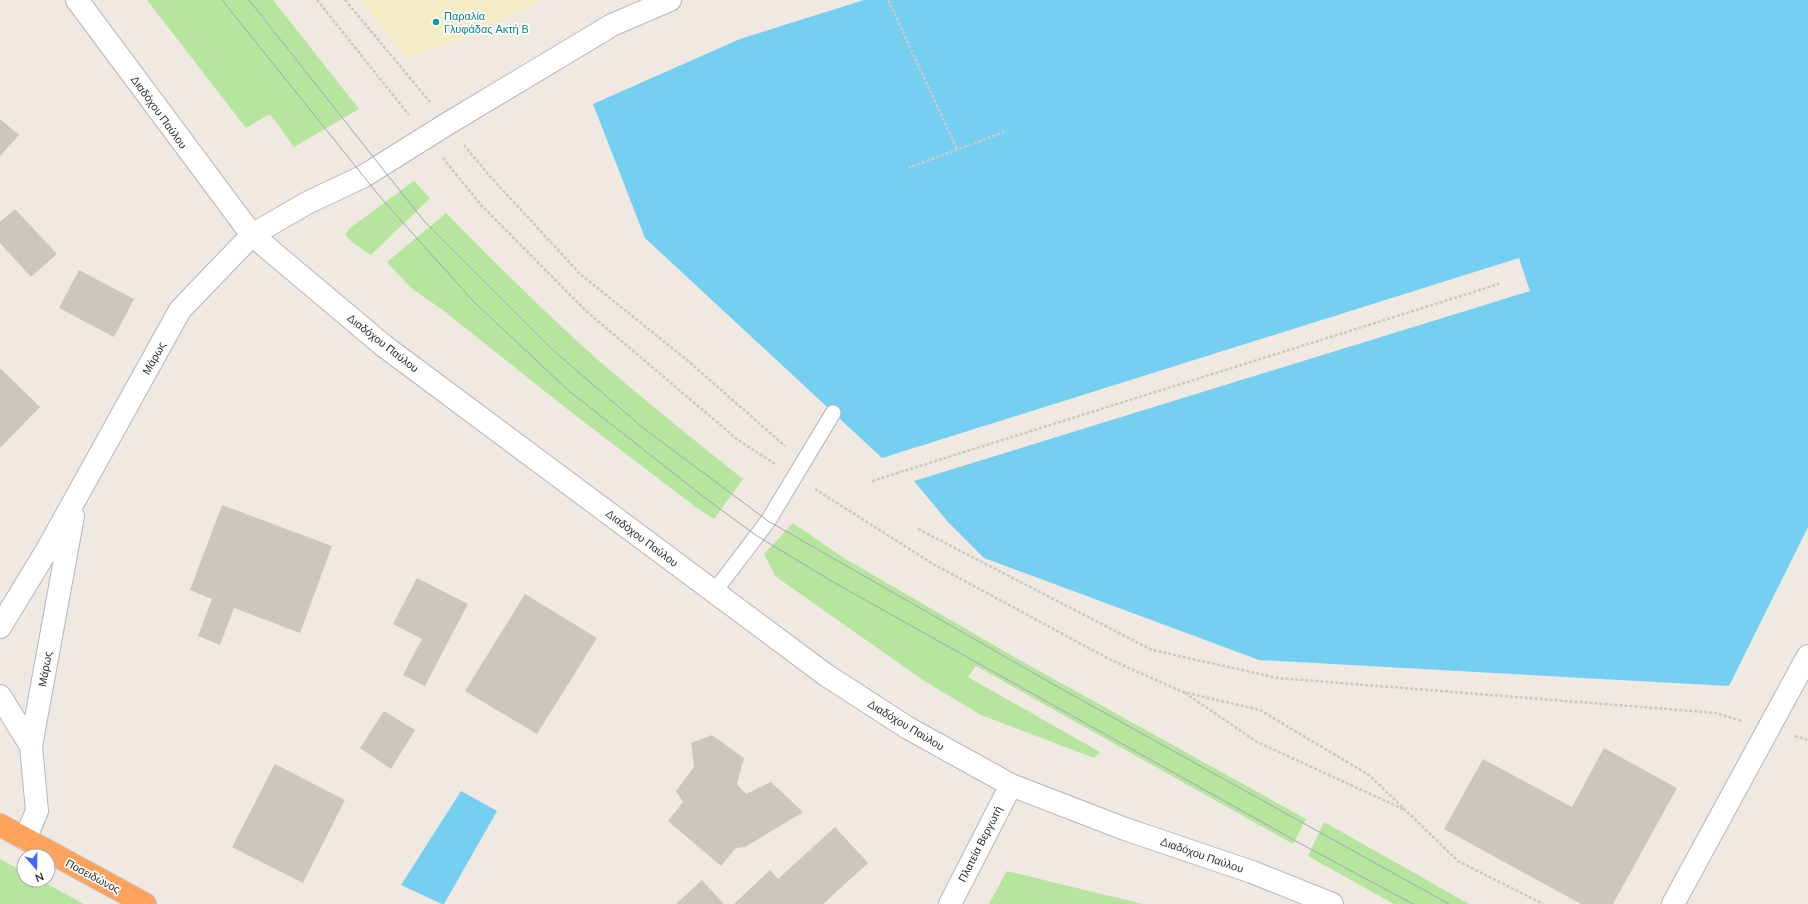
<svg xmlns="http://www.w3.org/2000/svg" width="1808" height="904" font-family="'Nunito Sans',sans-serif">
<rect width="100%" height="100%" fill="#efe9e1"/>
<!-- green -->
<path fill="#b6e59e" d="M 147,0 L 273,0 L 359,109 L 294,147 L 270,114 L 246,128 Z
M 414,181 L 430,198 L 371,255 L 353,243 L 345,235 L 350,228 Z
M 446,213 C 495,263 545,313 598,360 C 645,401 694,440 743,479 L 714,519 L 697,508 L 571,412 L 444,311 L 410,287 L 387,262 Z
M 793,523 L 844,558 L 1009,654 L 1306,819 L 1293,844 L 976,666 L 968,677 L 1100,752 L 1094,758 L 981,715 L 923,680 L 775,576 L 764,554 Z
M 1324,822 L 1469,904 L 1394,904 L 1308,856 Z
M 0,859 L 24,872 L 24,880 L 40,880 L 84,904 L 0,904 Z
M 1007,871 L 1143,904 L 989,904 Z"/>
<!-- sand -->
<path fill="#f3ecc5" d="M 360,0 L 542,0 L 449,44 L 406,57 Z"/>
<!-- water -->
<path fill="#75cff0" d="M 864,0 L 1808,0 L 1808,527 L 1729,686 L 1259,660 L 984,558 L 948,522 L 914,481 L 1530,291 L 1519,258 L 882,458 L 645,238 L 593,104 L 740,39 Z
M 461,791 L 497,811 L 444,904 L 442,904 L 401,885 Z"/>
<!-- building -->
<path fill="#cbc7bf" d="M 0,119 L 19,135 L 0,156 Z
M 15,209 L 57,254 L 31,277 L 0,243 L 0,222 Z
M 79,270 L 134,299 L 114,337 L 59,308 Z
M 0,368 L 40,407 L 0,448 Z
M 222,505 L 332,546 L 300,633 L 234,608 L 220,645 L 198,636 L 212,599 L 190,590 Z
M 417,578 L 468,604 L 425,686 L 403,675 L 422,639 L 393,624 Z
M 525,594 L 597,638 L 537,734 L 465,691 Z
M 384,711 L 415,730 L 391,769 L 360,748 Z
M 712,735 L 744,758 L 737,784 L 746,794 L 771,782 L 803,812 L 745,847 L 736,848 L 721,866 L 668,821 L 683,802 L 676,791 L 694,767 L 691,743 Z
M 1604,748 L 1677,788 L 1613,904 L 1581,904 L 1444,829 L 1483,759 L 1572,807 Z
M 275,764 L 345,800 L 303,883 L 232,847 Z
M 835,827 L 868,863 L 823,904 L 734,904 L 770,870 L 778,879 Z
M 702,880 L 724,904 L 676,904 Z"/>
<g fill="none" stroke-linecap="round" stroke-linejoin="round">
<!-- lane casing -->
<g stroke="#b4b7c1" stroke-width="17">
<path id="lane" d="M 714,592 L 768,521 L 833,413"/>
</g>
<!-- street casing -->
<g stroke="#b4b7c1" stroke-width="24">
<path id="street" d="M 0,627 L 47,550 L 180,310 L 252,235 L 307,203 L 364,176 L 447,124 L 612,25 L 670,0
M 0,696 L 31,746
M 25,839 L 37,811 L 31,746 L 73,516
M 1673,904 L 1808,656"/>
</g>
<!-- secondary casing -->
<g stroke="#b4b7c1" stroke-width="24">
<path id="secondary" d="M 77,0 L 252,235 L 384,346 L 826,675 L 908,728 L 1011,785 L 1125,829 L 1252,872 L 1332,904
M 950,904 L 1011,785"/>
</g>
<!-- highway casing -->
<g stroke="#c9c9c9" stroke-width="24">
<path id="highway" d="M 0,825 L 145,904"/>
</g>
<!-- path -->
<path stroke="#c9c9c9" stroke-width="2.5" stroke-dasharray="3 2" stroke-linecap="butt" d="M 317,0 L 409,115
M 345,0 L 430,102
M 888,0 L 957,149
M 464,145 L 488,174 L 580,274 L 687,360 L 785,446
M 443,158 L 481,205 L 585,310 L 738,440 L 775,464
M 908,168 L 1007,131
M 872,481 L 1499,284
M 815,489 L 933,564 L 1111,660 L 1183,692 L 1260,710 L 1369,775 L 1458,861 L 1543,904
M 918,529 L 1152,650 L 1278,678 L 1716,713 L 1742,721
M 1185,693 L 1257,742 L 1403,809
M 1795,736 L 1808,740"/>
<!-- lane -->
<use href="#lane" stroke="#fff" stroke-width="15"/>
<!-- street -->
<use href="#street" stroke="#fff" stroke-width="22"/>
<!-- secondary -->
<use href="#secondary" stroke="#fff" stroke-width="22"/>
<!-- highway -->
<use href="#highway" stroke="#ffa35c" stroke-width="22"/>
<!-- tram -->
<path stroke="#a3a6b8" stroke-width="1" d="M 222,0 L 381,198 L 474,302 L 569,391 L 705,498 L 757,536 L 833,582 L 1303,845 L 1413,904
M 249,0 L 424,221 L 554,351 L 642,427 L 768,521 L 1058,687 L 1449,904"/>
</g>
<!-- markers -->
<circle fill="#0f9aa8" stroke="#fff" stroke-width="1.5" cx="436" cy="22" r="4"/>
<g text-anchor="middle" stroke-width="3.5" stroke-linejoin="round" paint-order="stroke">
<!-- culture labels -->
<g font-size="11" fill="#0d838f" stroke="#fff" text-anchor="start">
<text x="444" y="20">Παραλία<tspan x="444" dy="13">Γλυφάδας Ακτή Β</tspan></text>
</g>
<!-- street labels -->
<g font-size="11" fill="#2e2e2e" stroke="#fff">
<text transform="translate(159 112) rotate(54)" y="4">Διαδόχου Παύλου</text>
<text transform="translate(383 343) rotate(38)" y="4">Διαδόχου Παύλου</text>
<text transform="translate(154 358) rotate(-61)" y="4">Μάρως</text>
<text transform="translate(642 538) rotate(37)" y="4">Διαδόχου Παύλου</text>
<text transform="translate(45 669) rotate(-80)" y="4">Μάρως</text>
<text transform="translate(906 725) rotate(31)" y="4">Διαδόχου Παύλου</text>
<text transform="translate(980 844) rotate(-63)" y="4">Πλατεία Βεργωτή</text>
<text transform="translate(1202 855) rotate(19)" y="4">Διαδόχου Παύλου</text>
<text transform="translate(93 876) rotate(28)" y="4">Ποσειδώνος</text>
</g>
</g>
<!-- north arrow -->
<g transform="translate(36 868) rotate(160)"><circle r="19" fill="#ffffff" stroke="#ababab"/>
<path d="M0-3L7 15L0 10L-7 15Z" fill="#4264fb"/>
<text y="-6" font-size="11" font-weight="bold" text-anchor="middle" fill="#2e2e2e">N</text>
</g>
</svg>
